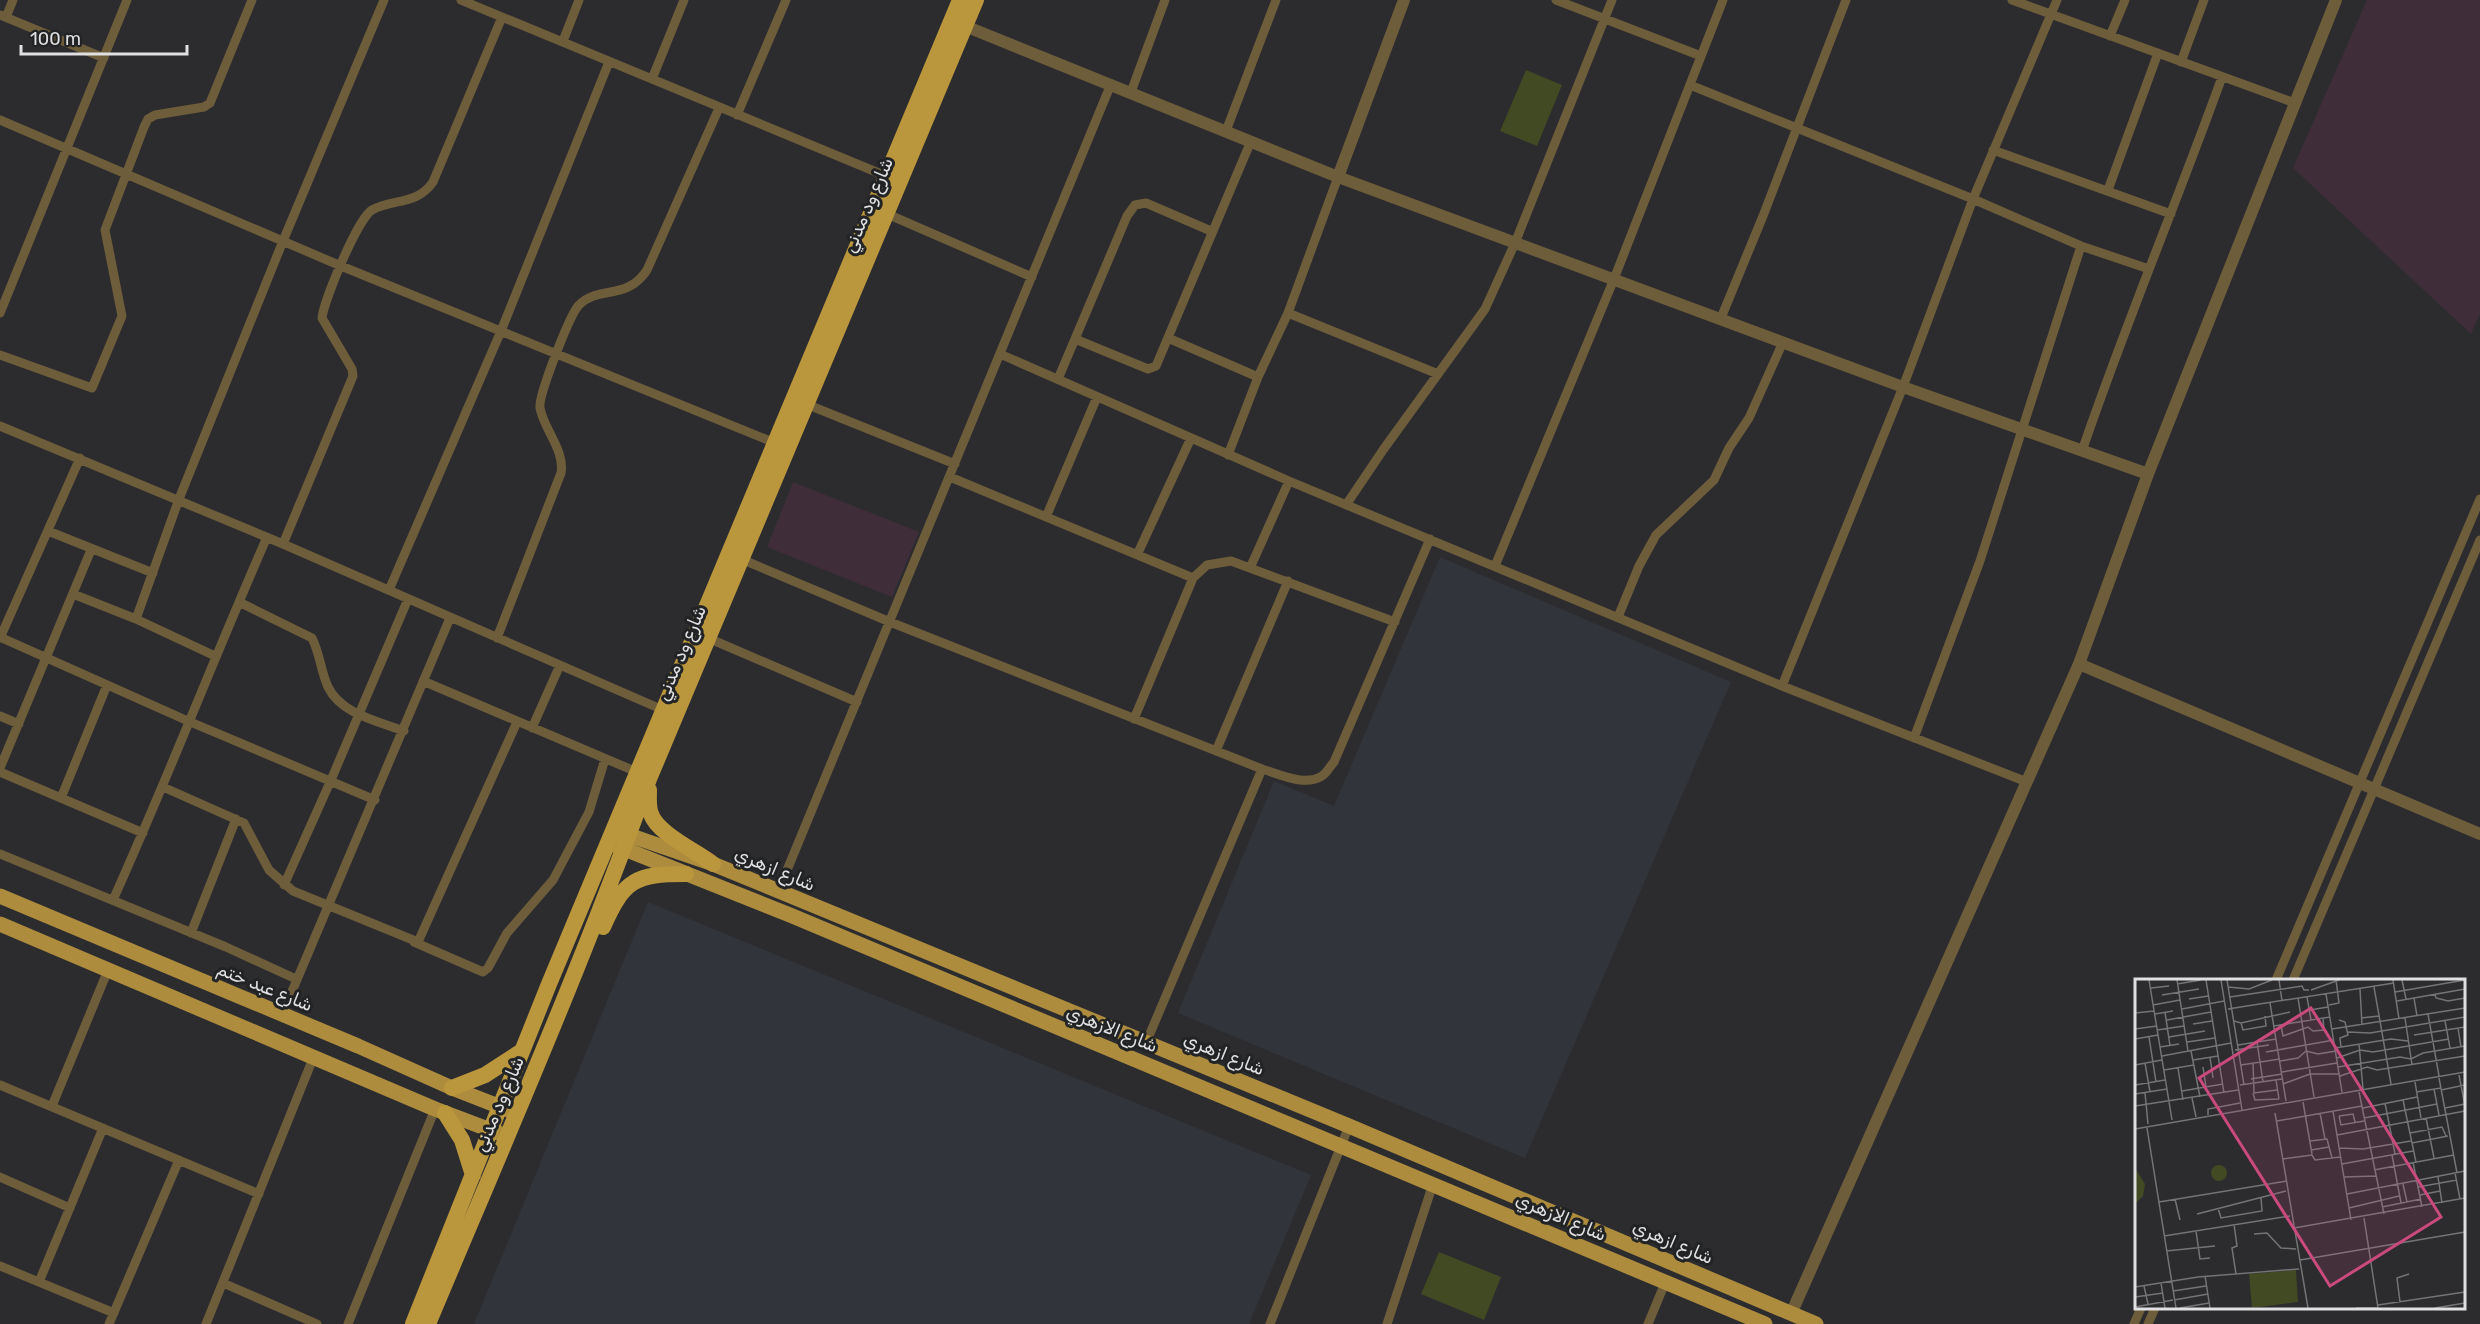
<svg xmlns="http://www.w3.org/2000/svg" width="2480" height="1324" font-family="Rubik,Vazirmatn,sans-serif">
<rect width="100%" height="100%" fill="#2c2c2f"/>
<!-- commercial -->
<path fill="#3f2e39" d="M 2367,0 L 2480,0 L 2480,313 L 2471,334 L 2293,168 Z
M 793,482 L 919,532 L 892,597 L 767,547 Z"/>
<!-- built -->
<path fill="#32343c" d="M 1440,557 L 1731,682 L 1525,1158 L 1178,1013 L 1274,781 L 1334,806 Z
M 648,902 L 1311,1175 L 1249,1324 L 474,1324 Z"/>
<!-- green -->
<path fill="#414a22" d="M 1526,70 L 1562,85 L 1537,146 L 1500,131 Z
M 1439,1252 L 1501,1277 L 1484,1320 L 1421,1294 Z"/>
<g fill="none" stroke-linecap="round" stroke-linejoin="round">
<!-- minor -->
<path stroke="#6e5d3a" stroke-width="9" d="M 461,0 L 886,176
M 1556,0 L 1701,56
M 2012,0 L 2295,103
M 0,15 L 104,58
M 6,17 L 13,0
M 2110,36 L 2125,0
M 563,41 L 579,0
M 2181,62 L 2204,0
M 652,79 L 684,0
M 1690,85 L 1973,199 L 2081,246 L 2149,269
M 1131,92 L 1165,0
M 737,115 L 786,0
M 0,120 L 341,266 L 775,443
M 1226,131 L 1276,0
M 1993,150 L 2171,214
M 2108,190 L 2158,53
M 885,213 L 1032,277
M 0,313 L 127,0
M 1288,313 L 1438,374
M 1721,318 L 1763,216 L 1846,0
M 1168,338 L 1258,377
M 1075,339 L 1148,369 L 1156,366 L 1251,141
M 1000,354 L 1289,481 L 1782,686 L 2027,782
M 0,355 L 92,388 L 122,316 L 105,230 L 144,127 L 148,119 L 155,115 L 204,107 L 210,103 L 252,0
M 1058,379 L 1127,216 L 1135,205 L 1146,203 L 1211,231
M 806,404 L 955,464
M 0,426 L 283,544 L 663,710
M 2082,451 C 2125,325 2177,202 2222,77
M 1228,455 L 1258,377 L 1288,313 L 1338,177
M 950,477 L 1193,578
M 1346,505 L 1383,450 L 1485,309 L 1515,243 L 1612,0
M 1046,517 L 1097,397
M 48,531 L 153,573
M 283,544 L 353,376 L 352,369 L 322,318 C 324,300 358,218 372,210 C 394,198 416,206 433,182 L 502,17
M 1137,555 L 1191,438
M 741,559 L 890,622 L 1262,769
M 1495,566 L 1614,279 L 1723,0
M 1250,568 L 1289,481
M 389,590 L 501,331 L 609,62
M 73,594 L 136,619 L 215,656
M 239,602 L 312,638 C 320,654 321,672 328,687 C 341,714 378,721 404,731
M 1618,617 L 1639,566 L 1656,535 L 1714,480 L 1729,448 L 1749,418 L 1783,342
M 136,619 L 179,499 L 283,241 L 384,0
M 0,637 L 188,721 L 375,800
M 0,638 L 80,458
M 497,638 L 561,473 C 565,450 544,430 540,408 C 538,396 570,314 579,305 C 598,285 627,301 647,270 L 719,108
M 708,638 L 857,702
M 423,681 L 637,772
M 1782,686 L 1903,387 L 1973,199 L 2057,0
M 0,716 L 19,724
M 1134,719 L 1193,578 L 1207,565 L 1231,561 L 1395,622
M 532,728 L 560,665
M 1914,738 L 1980,561 L 2081,246
M 1216,751 L 1288,581
M 0,768 L 91,550
M 0,772 L 143,833
M 163,787 L 244,823 L 269,870 L 293,891 L 418,942 L 517,722
M 61,798 L 107,685
M 0,854 L 226,947 L 296,979
M 284,885 L 331,780 L 408,599
M 778,892 L 1111,84
M 113,900 C 167,780 214,658 267,537
M 191,933 L 236,819
M 414,942 L 483,972 L 488,968 L 507,933 L 553,880 L 589,812 L 605,759
M 2276,980 L 2480,499
M 2293,980 L 2480,540
M 282,1015 L 450,618
M 1146,1043 L 1262,769 C 1279,774 1305,787 1322,776 C 1327,773 1330,766 1334,762 L 1430,539
M 0,1085 L 259,1194
M 52,1106 L 108,970
M 0,1177 L 70,1208
M 0,1266 L 114,1313
M 39,1282 L 103,1128
M 223,1283 L 317,1324
M 109,1324 L 179,1160
M 206,1324 L 314,1056
M 348,1324 L 435,1109
M 1270,1324 L 1349,1126
M 1387,1324 L 1433,1184
M 1648,1324 L 1665,1283
M 2134,1324 L 2141,1308
M 2148,1324 L 2155,1308"/>
<!-- tertiary -->
<path stroke="#6e5d3a" stroke-width="12" d="M 960,24 L 1338,177 L 1903,387 L 2148,474
M 1338,177 L 1404,0
M 2079,664 L 2480,834
M 1791,1314 L 2079,664 L 2148,474 L 2336,0"/>
<!-- primary -->
<path stroke="#ae8c3d" stroke-width="15" d="M 617,831 L 713,864 L 1349,1126 L 1816,1324
M 612,844 L 790,915 L 1765,1324
M 0,896 L 358,1046 L 452,1088 L 516,1113
M 0,924 L 435,1109 L 501,1134"/>
<!-- trunk -->
<path stroke="#ba963c" stroke-width="16" d="M 649,790 C 649,798 648,807 651,814 C 657,833 696,851 713,864
M 603,927 C 624,879 636,874 686,874
M 452,1088 L 485,1075 L 522,1051
M 445,1113 L 462,1140 L 473,1175
M 413,1324 L 549,984 L 960,0
M 428,1324 C 504,1143 583,963 649,779 L 976,0"/>
</g>
<g text-anchor="middle" stroke-width="6" stroke-linejoin="round" paint-order="stroke">
<!-- street labels -->
<g font-size="18" fill="#e0e0e2" stroke="#222325">
<text transform="translate(868 205) rotate(-67)" y="6">شارع ود مدني</text>
<text transform="translate(681 653) rotate(-67)" y="6">شارع ود مدني</text>
<text transform="translate(775 869) rotate(23)" y="6">شارع ازهري</text>
<text transform="translate(265 987) rotate(22)" y="6">شارع عبد ختم</text>
<text transform="translate(1112 1029) rotate(22)" y="6">شارع الازهري</text>
<text transform="translate(1224 1054) rotate(22)" y="6">شارع ازهري</text>
<text transform="translate(499 1104) rotate(-67)" y="6">شارع ود مدني</text>
<text transform="translate(1561 1217) rotate(23)" y="6">شارع الازهري</text>
<text transform="translate(1673 1242) rotate(23)" y="6">شارع ازهري</text>
</g>
</g>
<!-- overview -->
<g transform="translate(2135 979)">
<rect width="330" height="330" fill="#2c2c2f"/>
<path d="M76 194a8 8 0 1 1 16 0a8 8 0 1 1-16 0ZM 0,189 L 10,205 L 8,217 L 0,225 ZM 161,291 L 163,323 L 117,329 L 114,295 Z" fill="#414a22"/>
<path fill="none" stroke="#747477" stroke-width="1.5" d="M 14,1 L 37,141M 42,1 L 53,72M 71,1 L 89,114M 86,1 L 107,131M 92,1 L 109,106M 144,1 L 147,22M 258,1 L 264,40M 267,1 L 271,20M 42,5 L 66,1M 93,8 L 114,10 L 137,1M 239,8 L 256,105M 16,9 L 34,7M 225,10 L 227,46M 176,11 L 204,1M 260,13 L 330,1M 191,15 L 207,113M 300,15 L 301,19 L 313,22 L 330,19M 27,16 L 64,10M 95,18 L 167,7 L 169,11 L 174,11M 172,18 L 176,41M 163,19 L 179,118M 279,19 L 282,37M 54,20 L 73,17M 262,22 L 330,10M 135,24 L 151,122M 18,26 L 45,21M 194,26 L 204,24 L 201,1M 47,30 L 89,22M 93,30 L 259,4M 175,31 L 193,28M 30,33 L 35,67M 0,34 L 19,32M 20,35 L 38,32M 293,35 L 304,97M 226,39 L 244,37M 270,39 L 277,86M 32,41 L 76,33M 204,41 L 210,43 L 213,56 L 205,59 L 206,68M 99,42 L 106,44 L 155,33M 310,42 L 315,69M 106,44 L 108,51 L 131,47 L 130,37M 58,45 L 77,42M 146,46 L 148,57 L 173,48 L 178,52 L 189,51 L 188,39M 139,47 L 195,38M 323,49 L 326,68M 0,50 L 22,47M 197,50 L 330,29M 22,51 L 49,47M 213,53 L 235,54 L 330,38M 279,56 L 330,48M 14,58 L 21,103M 34,58 L 70,52M 0,60 L 23,56M 52,63 L 80,59M 122,63 L 128,103M 224,65 L 228,110M 103,66 L 141,60M 25,68 L 44,65M 200,69 L 256,60 L 273,62M 100,71 L 134,66M 56,72 L 65,118M 131,73 L 199,61M 27,77 L 96,64M 75,78 L 78,99M 202,79 L 225,71 L 238,73 L 314,60M 58,81 L 83,77M 145,82 L 163,79 L 171,72 L 183,75 L 201,72M 10,84 L 15,113M 118,84 L 119,114 L 142,111M 0,86 L 27,81M 106,86 L 145,80M 68,88 L 71,108M 203,88 L 265,78 L 276,80 L 288,74 L 330,67M 43,89 L 48,121M 29,91 L 59,86M 147,93 L 202,84M 324,96 L 330,127M 205,97 L 232,88 L 242,91 L 330,77M 304,99 L 322,194M 116,100 L 147,95M 141,101 L 144,120M 280,103 L 286,139M 148,105 L 175,95 L 204,95M 0,106 L 30,101M 105,106 L 147,100M 299,110 L 304,136M 306,111 L 330,106M 47,112 L 88,105M 224,113 L 249,235M 281,113 L 306,109M 10,114 L 13,145M 118,114 L 120,121 L 144,120M 0,115 L 32,110M 57,119 L 61,138M 268,121 L 281,183M 168,123 L 177,175M 250,124 L 260,175M 0,127 L 103,111M 228,129 L 282,118M 310,129 L 330,125M 198,132 L 216,241M 140,134 L 173,329M 185,134 L 190,160M 73,136 L 73,130 L 105,124M 204,137 L 206,146 L 229,142M 204,137 L 218,135 L 220,143M 229,139 L 302,125M 291,139 L 299,179M 142,142 L 227,127M 12,149 L 41,329M 0,150 L 330,93M 275,154 L 307,148 L 311,157M 202,156 L 330,132M 175,162 L 192,160 L 197,179M 277,164 L 313,157M 204,169 L 228,170 L 276,162M 176,171 L 194,168M 257,176 L 266,224M 148,180 L 177,176 L 180,181 L 205,178M 278,183 L 287,228M 207,185 L 278,172M 239,191 L 319,176M 320,194 L 325,220M 209,198 L 241,197M 303,198 L 307,224M 268,205 L 272,223M 283,208 L 322,201M 212,215 L 330,192M 285,216 L 305,212M 40,220 L 45,241M 24,223 L 152,202M 247,228 L 286,220M 83,229 L 86,239 L 127,232 L 126,218M 214,229 L 264,217M 62,235 L 151,212M 229,239 L 243,329M 99,245 L 102,267 L 97,269 L 101,295M 159,249 L 330,219M 61,252 L 65,280 L 75,279M 119,255 L 132,254 L 146,269 L 161,270M 29,257 L 155,237M 31,272 L 80,267M 165,281 L 330,253M 70,297 L 75,329M 26,304 L 30,329M 9,307 L 13,325M 0,308 L 63,298 L 164,290M 38,312 L 71,307M 0,318 L 28,314M 39,321 L 73,315M 265,323 L 262,299 L 274,295M 243,326 L 330,313M 0,328 L 38,321M 45,329 L 74,324M 221,329 L 243,329M 300,329 L 330,324"/>
<path fill="#ca4a7d" fill-opacity="0.15" stroke="#ca4a7d" stroke-width="3" d="M 176,29 L 306,238 L 195,307 L 64,99 Z"/>
<rect width="330" height="330" fill="none" stroke="#e0e0e2" stroke-width="3"/>
</g>
<!-- scale -->
<path d="M21 45v9h166v-9" fill="none" stroke="#e0e0e2" stroke-width="3"/>
<text x="30" y="45" font-size="18" fill="#e0e0e2" stroke="#222325" stroke-width="4.5" paint-order="stroke">100 m</text>
</svg>
